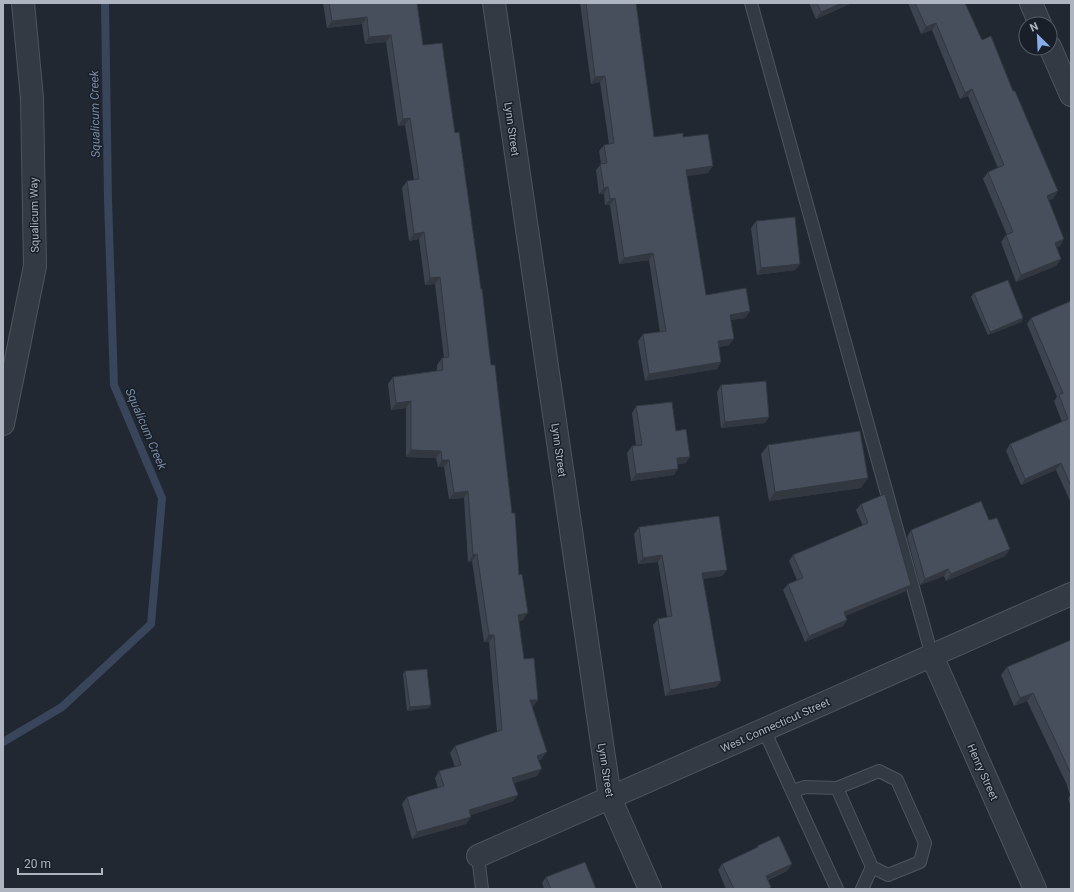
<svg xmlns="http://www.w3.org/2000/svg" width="1074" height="892" font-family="Roboto,sans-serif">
<rect width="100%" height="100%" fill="#212832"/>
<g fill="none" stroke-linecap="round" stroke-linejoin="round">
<!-- stream -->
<path stroke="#38455a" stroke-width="8" d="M 3,742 L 62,707 L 151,624 L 162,498 L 114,385 L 108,199 L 105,3"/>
<!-- service casing -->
<g stroke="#4e555e" stroke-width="14">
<path id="service" d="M 751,3 L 932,656
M 764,730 L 837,889
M 793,791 L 805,787 L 837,788 L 879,771 L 897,780 L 925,843 L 920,862 L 888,875 L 872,867 L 837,788
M 478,856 L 482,889
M 862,889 L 872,867"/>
</g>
<!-- minor casing -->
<g stroke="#4e555e" stroke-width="24">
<path id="minor" d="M 494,3 L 610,798 L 650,889
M 1031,3 L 1040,24
M 1050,47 L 1071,95
M 932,656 L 1035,889
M 478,856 L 1071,594"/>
</g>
<!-- tertiary casing -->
<g stroke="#4e555e" stroke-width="24">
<path id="tertiary" d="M 3,424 L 35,266 L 32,98 L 23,3"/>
</g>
<!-- service -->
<use href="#service" stroke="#343a43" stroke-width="12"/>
<!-- minor -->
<use href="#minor" stroke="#343a43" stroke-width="22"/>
<!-- tertiary -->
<use href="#tertiary" stroke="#343a43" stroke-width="22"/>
</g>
<!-- wall -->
<path fill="#3d444f" d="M 323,3 L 417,3 L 423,45 L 455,133 L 491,365 L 519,575 L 523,620 L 519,621 L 524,659 L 533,707 L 532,707 L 542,759 L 539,760 L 537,776 L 514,783 L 518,795 L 513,801 L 471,815 L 466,824 L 412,839 L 402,804 L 407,797 L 438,788 L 435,778 L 439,771 L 455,767 L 450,753 L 455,746 L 497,732 L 489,642 L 484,642 L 472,561 L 468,562 L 464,498 L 449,499 L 444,467 L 438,467 L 436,458 L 406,457 L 406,408 L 391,410 L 388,384 L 393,377 L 437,371 L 437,365 L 442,358 L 444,358 L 435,284 L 425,285 L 419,239 L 409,241 L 402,188 L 407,181 L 414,180 L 405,125 L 398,126 L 386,42 L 365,44 L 362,24 L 327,28 Z
M 580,3 L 636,3 L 654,137 L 683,137 L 708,173 L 687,176 L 706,295 L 750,311 L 745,318 L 731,320 L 729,345 L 719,347 L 721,362 L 717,369 L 645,381 L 638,341 L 643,334 L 660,332 L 649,260 L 619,264 L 610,205 L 605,205 L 604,194 L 599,194 L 596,170 L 601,164 L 599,151 L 604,145 L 609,144 L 600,82 L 591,84 Z
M 809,3 L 852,3 L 816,19 Z
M 908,3 L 965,3 L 1054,198 L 1049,200 L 1060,246 L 1057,247 L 1061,259 L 1056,266 L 1016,282 L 1001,242 L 1006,235 L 1007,235 L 983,179 L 988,172 L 998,168 L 968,96 L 960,99 L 932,30 L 921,34 Z
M 756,221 L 800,264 L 795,270 L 757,275 L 751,228 Z
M 974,293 L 1023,318 L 1021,322 L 988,335 L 971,297 Z
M 1071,301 L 1071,503 L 1056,470 L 1021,485 L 1006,451 L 1010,444 L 1062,422 L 1054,401 L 1057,397 L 1027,324 L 1031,318 Z
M 721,385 L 769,417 L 765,423 L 721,428 L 717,392 Z
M 636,406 L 676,431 L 686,463 L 678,464 L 674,475 L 631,481 L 627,453 L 632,446 L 636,446 L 632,413 Z
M 768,445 L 861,488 L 769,501 L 761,454 Z
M 861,504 L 911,585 L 906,591 L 845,616 L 847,620 L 843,626 L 805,642 L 783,590 L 788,584 L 797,580 L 789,561 L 793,555 L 863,526 L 856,510 Z
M 989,520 L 1010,549 L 1005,556 L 946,581 L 944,576 L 920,585 L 907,537 L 911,530 Z
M 639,527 L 727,570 L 722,576 L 703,579 L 721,681 L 716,687 L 665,696 L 653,625 L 658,619 L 667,617 L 658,562 L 638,564 L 634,534 Z
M 1071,640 L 1071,807 L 1068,799 L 1070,795 L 1067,786 L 1067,785 L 1027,701 L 1014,706 L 1001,675 L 1007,667 Z
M 405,671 L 429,708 L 407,711 L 403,674 Z
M 757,846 L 792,864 L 787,871 L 768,880 L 771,887 L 770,889 L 726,889 L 718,870 L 722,864 L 756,848 Z
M 546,877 L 596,889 L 544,889 L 542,883 Z"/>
<!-- shaded-wall -->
<path fill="#323740" d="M 842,3 L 852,3 L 816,19 L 821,12 Z
M 367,17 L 362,24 L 327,28 L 332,21 Z
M 936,23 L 932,30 L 921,34 L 926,27 Z
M 391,35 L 386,42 L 365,44 L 369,37 Z
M 605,76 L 600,82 L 591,84 L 595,77 Z
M 972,89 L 968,96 L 960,99 L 965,93 Z
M 410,118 L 405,125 L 398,126 L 403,119 Z
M 713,166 L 708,173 L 681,177 L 686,170 Z
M 608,187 L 604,194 L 599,194 L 604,188 Z
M 1058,191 L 1054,198 L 1042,203 L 1047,196 Z
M 615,198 L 610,205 L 605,205 L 610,199 Z
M 424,232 L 419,239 L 409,241 L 414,234 Z
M 1064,239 L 1060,246 L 1050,250 L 1055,243 Z
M 653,253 L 649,260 L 619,264 L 624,258 Z
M 1061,259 L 1056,266 L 1016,282 L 1021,275 Z
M 800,264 L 795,270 L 757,275 L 761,268 Z
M 440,277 L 435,284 L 425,285 L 430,278 Z
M 750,311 L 745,318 L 725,321 L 730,315 Z
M 1023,318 L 1021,322 L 988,335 L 990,332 Z
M 734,339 L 729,345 L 713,348 L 718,341 Z
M 721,362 L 717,369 L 645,381 L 649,374 Z
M 411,401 L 406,408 L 391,410 L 396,403 Z
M 769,417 L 765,423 L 721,428 L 725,422 Z
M 411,450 L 441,451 L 436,458 L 406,457 Z
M 690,457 L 686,463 L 672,465 L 677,458 Z
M 442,460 L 449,460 L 444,467 L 438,467 Z
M 1061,463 L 1056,470 L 1021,485 L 1025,479 Z
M 678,469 L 674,475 L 631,481 L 636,474 Z
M 868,478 L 861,488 L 769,501 L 775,492 Z
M 468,491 L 464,498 L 449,499 L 454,493 Z
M 1010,549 L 1005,556 L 946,581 L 951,574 Z
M 477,554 L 472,561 L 468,562 L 473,555 Z
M 662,555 L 658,562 L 638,564 L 643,558 Z
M 948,569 L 944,576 L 920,585 L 925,579 Z
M 727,570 L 722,576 L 698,580 L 702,573 Z
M 911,585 L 906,591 L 839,618 L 844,612 Z
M 528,613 L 523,620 L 513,622 L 518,615 Z
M 847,620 L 843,626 L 805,642 L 809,636 Z
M 489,635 L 494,635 L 489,642 L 484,642 Z
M 721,681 L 716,687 L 665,696 L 670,690 Z
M 1033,693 L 1027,701 L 1014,706 L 1020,698 Z
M 530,700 L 538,700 L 533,707 L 525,707 Z
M 431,705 L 429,708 L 407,711 L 410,707 Z
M 547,752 L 542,759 L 533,762 L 537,756 Z
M 542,769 L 537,776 L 508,785 L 512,778 Z
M 518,795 L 513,801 L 464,817 L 469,810 Z
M 471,817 L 466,824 L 412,839 L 417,832 Z
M 792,864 L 787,871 L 761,882 L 766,876 Z"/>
<!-- building -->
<path fill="#474f5c" stroke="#323740" d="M 329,3 L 417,3 L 423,45 L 442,43 L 455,133 L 459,132 L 471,217 L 481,289 L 482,289 L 491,365 L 495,365 L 512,513 L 515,513 L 519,575 L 522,574 L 528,613 L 518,615 L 524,659 L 534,658 L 538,700 L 530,700 L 547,752 L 537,756 L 542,769 L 512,778 L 518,795 L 469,810 L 471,817 L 417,832 L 407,797 L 444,786 L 439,771 L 461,765 L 455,746 L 502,730 L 494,635 L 489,635 L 477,554 L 473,555 L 468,491 L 454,493 L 449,460 L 442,460 L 441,451 L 411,450 L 411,401 L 396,403 L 393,377 L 443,370 L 442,358 L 449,357 L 440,277 L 430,278 L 424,232 L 414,234 L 407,181 L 419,179 L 410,118 L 403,119 L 391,35 L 369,37 L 367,17 L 332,21 Z
M 586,3 L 636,3 L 654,137 L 683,133 L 683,137 L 708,134 L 713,166 L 686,170 L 706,295 L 746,288 L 750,311 L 730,315 L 734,339 L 718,341 L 721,362 L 649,374 L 643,334 L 666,331 L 653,253 L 624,258 L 615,198 L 610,199 L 608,187 L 604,188 L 600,164 L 607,163 L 604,145 L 614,143 L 605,76 L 595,77 Z
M 817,3 L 842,3 L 821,12 Z
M 915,3 L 965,3 L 982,40 L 991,36 L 1013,91 L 1015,91 L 1058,191 L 1047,196 L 1064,239 L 1055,243 L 1061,259 L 1021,275 L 1006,235 L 1013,232 L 988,172 L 1004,165 L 972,89 L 965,93 L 936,23 L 926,27 Z
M 795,217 L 800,264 L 761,268 L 756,221 Z
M 1008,280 L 1023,318 L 990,332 L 974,293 Z
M 1071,301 L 1071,486 L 1061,463 L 1025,479 L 1010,444 L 1068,419 L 1059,395 L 1063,393 L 1031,318 Z
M 766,381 L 769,417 L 725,422 L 721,385 Z
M 672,402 L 676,431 L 686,429 L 690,457 L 677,458 L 678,469 L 636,474 L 632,446 L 642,445 L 636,406 Z
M 860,431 L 868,478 L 775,492 L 768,445 Z
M 885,494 L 911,585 L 844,612 L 847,620 L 809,636 L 788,584 L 803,578 L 793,555 L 868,523 L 861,504 Z
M 981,501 L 989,520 L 997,518 L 1010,549 L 951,574 L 948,569 L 925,579 L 911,530 Z
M 719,516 L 727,570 L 702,573 L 721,681 L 670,690 L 658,619 L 672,616 L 662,555 L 643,558 L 639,527 Z
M 1071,640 L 1071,774 L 1033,693 L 1020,698 L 1007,667 Z
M 427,669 L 431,705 L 410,707 L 405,671 Z
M 779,836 L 792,864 L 766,876 L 771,887 L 768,889 L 734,889 L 722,864 L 758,847 L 757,846 Z
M 585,862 L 596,889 L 551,889 L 546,877 Z"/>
<g text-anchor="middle" stroke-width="3" stroke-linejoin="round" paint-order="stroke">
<!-- street labels -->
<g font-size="11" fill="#aeb5c0" stroke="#191f28">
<text transform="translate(512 129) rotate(82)" y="4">Lynn Street</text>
<text transform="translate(34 215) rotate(-91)" y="4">Squalicum Way</text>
<text transform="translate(559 450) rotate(82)" y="4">Lynn Street</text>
<text transform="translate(775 725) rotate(-24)" y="4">West Connecticut Street</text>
<text transform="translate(606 770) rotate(81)" y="4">Lynn Street</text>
<text transform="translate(983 772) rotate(66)" y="4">Henry Street</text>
</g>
<!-- water labels -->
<g font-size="12" font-style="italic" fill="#798ca6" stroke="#191f28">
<text transform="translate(95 114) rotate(-91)" y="4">Squalicum Creek</text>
<text transform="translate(146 429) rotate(67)" y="4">Squalicum Creek</text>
</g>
</g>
<!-- border -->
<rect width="1074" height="892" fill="none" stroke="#aeb5c0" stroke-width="8"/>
<!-- north arrow -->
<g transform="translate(1038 36) rotate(336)"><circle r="19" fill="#191f28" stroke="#555b65"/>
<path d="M0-3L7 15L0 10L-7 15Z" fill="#88adeb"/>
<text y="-6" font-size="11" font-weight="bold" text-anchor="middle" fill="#aeb5c0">N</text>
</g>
<!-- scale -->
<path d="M18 868v6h84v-6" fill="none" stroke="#aeb5c0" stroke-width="2"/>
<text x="24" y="868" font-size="12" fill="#aeb5c0" stroke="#191f28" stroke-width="3" paint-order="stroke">20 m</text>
</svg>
